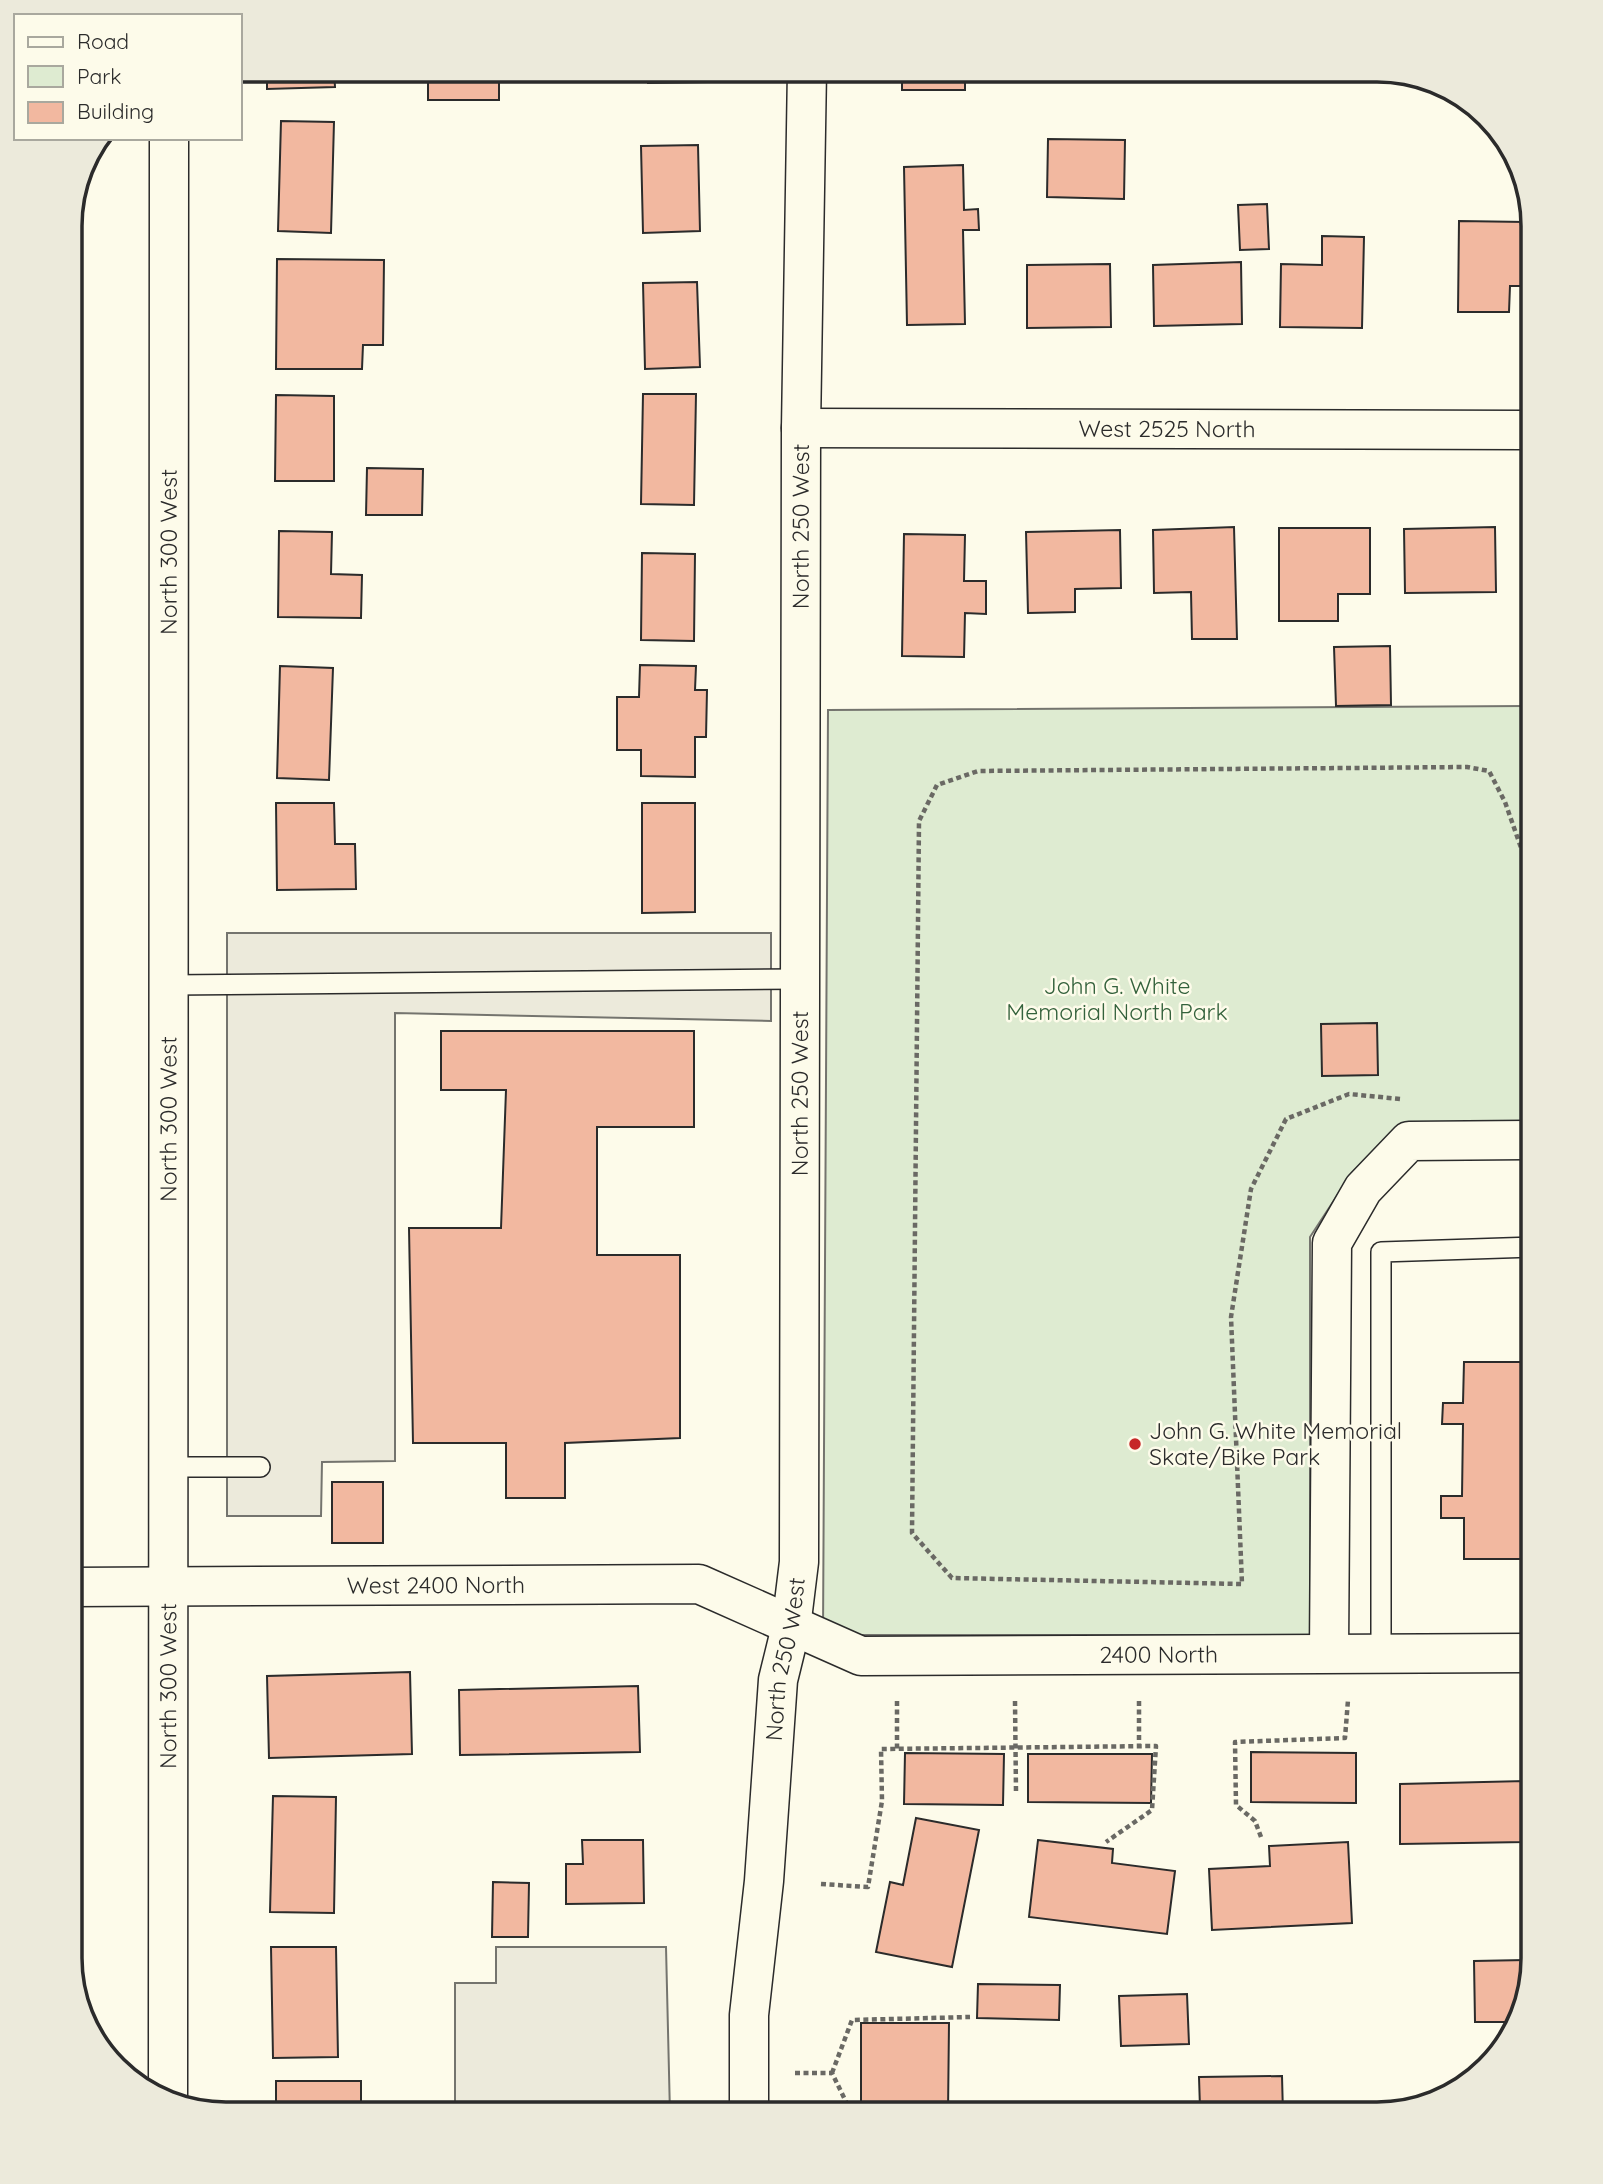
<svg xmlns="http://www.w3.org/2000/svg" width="1603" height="2184" font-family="Quicksand,sans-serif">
<rect width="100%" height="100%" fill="#fdfbea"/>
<!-- green -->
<path fill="#deebd1" stroke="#74746e" stroke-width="2" d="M 1533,706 L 1533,1121 L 1398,1127 L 1352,1173 L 1310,1237 L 1310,1635 L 823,1635 L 828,710 Z"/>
<!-- parking -->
<path fill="#eceadb" stroke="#74746e" stroke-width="2" d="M 227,933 L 771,933 L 771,1021 L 395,1013 L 395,1461 L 322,1462 L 321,1516 L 227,1516 Z
M 496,1947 L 666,1947 L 670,2114 L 455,2114 L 455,1983 L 496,1983 Z"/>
<!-- building -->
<path fill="#f2b8a0" stroke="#2b2b2b" stroke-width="2" d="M 267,70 L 334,70 L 335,87 L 267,89 Z
M 428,70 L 499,70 L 499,100 L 428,100 Z
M 648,70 L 707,70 L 707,82 L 648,83 Z
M 902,70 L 965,70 L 965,90 L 902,90 Z
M 281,121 L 334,122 L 331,233 L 278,231 Z
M 1048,139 L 1125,140 L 1124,199 L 1047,197 Z
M 698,145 L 700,231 L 643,233 L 641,146 Z
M 963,165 L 964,210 L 978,209 L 979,230 L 963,230 L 965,324 L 907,325 L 904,167 Z
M 1267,204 L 1269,249 L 1240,250 L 1238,205 Z
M 1459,221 L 1532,222 L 1533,286 L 1510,286 L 1509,312 L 1458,312 Z
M 1322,236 L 1364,237 L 1362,328 L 1280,327 L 1281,264 L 1322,265 Z
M 277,259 L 384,260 L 383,345 L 363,345 L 362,369 L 276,369 Z
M 1241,262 L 1242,324 L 1154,326 L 1153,265 Z
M 70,263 L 76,263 L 78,381 L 70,381 Z
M 1110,264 L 1111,327 L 1027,328 L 1027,265 Z
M 697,282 L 700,367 L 645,369 L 643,283 Z
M 643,394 L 696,394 L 694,505 L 641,504 Z
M 276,395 L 334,396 L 334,481 L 275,481 Z
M 70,405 L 76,406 L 73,517 L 70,517 Z
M 367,468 L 423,469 L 422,515 L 366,515 Z
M 1234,527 L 1237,639 L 1192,639 L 1191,592 L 1154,593 L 1153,530 Z
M 1495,527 L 1496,592 L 1405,593 L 1404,529 Z
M 1279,528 L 1370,528 L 1370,594 L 1338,594 L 1338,621 L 1279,621 Z
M 1120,530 L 1121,588 L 1075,589 L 1075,612 L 1028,613 L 1026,532 Z
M 279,531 L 332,532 L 331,574 L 362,575 L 361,618 L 278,617 Z
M 904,534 L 965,535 L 964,581 L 986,581 L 986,614 L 965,613 L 964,657 L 902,656 Z
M 70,545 L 73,545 L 75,655 L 70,655 Z
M 642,553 L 695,554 L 694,641 L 641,640 Z
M 1390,646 L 1391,705 L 1336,706 L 1334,647 Z
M 640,665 L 696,666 L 695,690 L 707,690 L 706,737 L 695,737 L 695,777 L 641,776 L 641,750 L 617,750 L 617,697 L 639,697 Z
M 280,666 L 333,668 L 329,780 L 277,778 Z
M 276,803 L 334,803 L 335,844 L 355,844 L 356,889 L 277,890 Z
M 642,803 L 695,803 L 695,912 L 642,913 Z
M 70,827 L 79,827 L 81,932 L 70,932 Z
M 70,963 L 77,963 L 78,1079 L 70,1079 Z
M 1377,1023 L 1378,1075 L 1322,1076 L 1321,1024 Z
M 441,1031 L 694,1031 L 694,1127 L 597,1127 L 597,1255 L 680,1255 L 680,1438 L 565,1443 L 565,1498 L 506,1498 L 506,1443 L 413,1443 L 409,1228 L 501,1228 L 506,1090 L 441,1090 Z
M 70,1243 L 76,1243 L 74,1328 L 70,1328 Z
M 1464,1362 L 1533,1362 L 1533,1559 L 1464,1559 L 1464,1518 L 1441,1518 L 1441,1496 L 1462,1496 L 1463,1424 L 1442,1424 L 1443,1403 L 1463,1403 Z
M 332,1482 L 383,1482 L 383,1543 L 332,1543 Z
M 410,1672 L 412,1754 L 269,1758 L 267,1676 Z
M 638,1686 L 640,1752 L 460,1755 L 459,1690 Z
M 1251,1752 L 1356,1753 L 1356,1803 L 1251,1802 Z
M 905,1753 L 1004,1754 L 1003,1805 L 904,1804 Z
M 1028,1754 L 1152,1754 L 1151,1803 L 1028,1802 Z
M 1525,1781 L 1526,1842 L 1400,1844 L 1400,1784 Z
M 273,1796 L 336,1797 L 334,1913 L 270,1912 Z
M 916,1818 L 979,1830 L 952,1967 L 876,1952 L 890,1882 L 903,1885 Z
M 582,1840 L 643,1840 L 644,1903 L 566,1904 L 566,1864 L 583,1864 Z
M 1038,1840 L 1113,1849 L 1112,1863 L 1175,1871 L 1167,1934 L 1029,1917 Z
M 1348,1842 L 1352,1923 L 1212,1930 L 1209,1869 L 1270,1866 L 1269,1846 Z
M 70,1843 L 73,1843 L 74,1959 L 70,1958 Z
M 493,1882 L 529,1883 L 528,1937 L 492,1937 Z
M 271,1947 L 336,1947 L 338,2057 L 273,2058 Z
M 1533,1960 L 1516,2022 L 1475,2022 L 1474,1961 Z
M 978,1984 L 1060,1985 L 1059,2020 L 977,2018 Z
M 1187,1994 L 1189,2044 L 1121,2046 L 1119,1996 Z
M 861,2023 L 949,2023 L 948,2114 L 861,2114 Z
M 1282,2076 L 1283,2114 L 1188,2114 L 1188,2108 L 1200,2108 L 1199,2077 Z
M 276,2081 L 361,2081 L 361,2114 L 276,2114 Z"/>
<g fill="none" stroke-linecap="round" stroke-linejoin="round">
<!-- service casing -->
<g stroke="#2b2b2b" stroke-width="22">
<path id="service" d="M 171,985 L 801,979
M 171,1467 L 260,1467
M 1381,1652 L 1381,1252 L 1533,1247"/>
</g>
<!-- minor casing -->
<g stroke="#2b2b2b" stroke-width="41">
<g id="minor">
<path id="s1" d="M 801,428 L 1533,430"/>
<path id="s2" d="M 70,1587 L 699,1584 L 861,1656 L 1533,1653"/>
<path d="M 1329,1652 L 1332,1243 L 1363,1189 L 1409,1141 L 1533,1140"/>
<path id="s3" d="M 168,2099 L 169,138"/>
<path id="s4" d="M 749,2114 L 749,2015 L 764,1881 L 778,1680 L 791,1627 L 799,1562 L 801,428 L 807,70"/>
</g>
</g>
<!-- path -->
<path stroke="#6a6964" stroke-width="4.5" stroke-dasharray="5 3.5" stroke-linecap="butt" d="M 1400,1099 L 1349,1094 L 1286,1119 L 1251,1189 L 1231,1317 L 1242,1584 L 952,1578 L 912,1533 L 919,821 L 937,785 L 978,771 L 1467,767 L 1489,771 L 1505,802 L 1533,882
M 897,1701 L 897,1749
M 1015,1701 L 1016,1792
M 1139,1701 L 1139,1746
M 1261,1837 L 1255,1821 L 1236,1805 L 1235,1742 L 1345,1738 L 1348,1700
M 821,1884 L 868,1887 L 882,1801 L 881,1749 L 1156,1746 L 1152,1810 L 1106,1842
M 795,2073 L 832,2073 L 852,2114
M 832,2073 L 852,2020 L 970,2017"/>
<!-- service -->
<use href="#service" stroke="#fdfbea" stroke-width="19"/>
<!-- minor -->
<use href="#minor" stroke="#fdfbea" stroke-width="38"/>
</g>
<!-- markers -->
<circle fill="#c62828" stroke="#fdfbea" stroke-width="2.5" cx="1135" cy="1444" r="7"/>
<g text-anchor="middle" stroke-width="5" stroke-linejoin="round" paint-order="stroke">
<!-- street labels -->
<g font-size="23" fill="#2b2b2b" stroke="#fdfbea">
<text dy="8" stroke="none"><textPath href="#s1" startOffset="366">West 2525 North</textPath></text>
<text dy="8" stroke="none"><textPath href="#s4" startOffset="1591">North 250 West</textPath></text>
<text dy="8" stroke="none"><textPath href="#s3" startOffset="1547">North 300 West</textPath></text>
<text dy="8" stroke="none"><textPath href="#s4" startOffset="1024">North 250 West</textPath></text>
<text dy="8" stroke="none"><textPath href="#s3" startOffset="980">North 300 West</textPath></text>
<text dy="8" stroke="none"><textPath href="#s2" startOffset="366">West 2400 North</textPath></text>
<text dy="8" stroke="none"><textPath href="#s2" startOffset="1104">2400 North</textPath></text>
<text dy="8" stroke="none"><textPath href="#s4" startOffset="457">North 250 West</textPath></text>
<text dy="8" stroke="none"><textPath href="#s3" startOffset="413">North 300 West</textPath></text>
</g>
<!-- park labels -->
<g font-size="23" fill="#34623c" stroke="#fdfbea">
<text x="1117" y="994">John G. White<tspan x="1117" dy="26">Memorial North Park</tspan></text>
</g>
<!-- poi labels -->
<g font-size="23" fill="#2b2b2b" stroke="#fdfbea" text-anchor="start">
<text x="1149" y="1439">John G. White Memorial<tspan x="1149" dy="26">Skate/Bike Park</tspan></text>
</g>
</g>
<!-- crop -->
<path d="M0 0H1603V2184H0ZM226 82H1377A144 144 0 0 1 1521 226V1958A144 144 0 0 1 1377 2102H226A144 144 0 0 1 82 1958V226A144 144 0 0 1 226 82Z" fill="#eceadb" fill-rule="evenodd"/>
<path fill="none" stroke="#2b2b2b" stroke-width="3.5" d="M226 82H1377A144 144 0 0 1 1521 226V1958A144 144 0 0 1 1377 2102H226A144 144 0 0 1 82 1958V226A144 144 0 0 1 226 82Z"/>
<!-- legend -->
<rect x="14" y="14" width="228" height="126" fill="#fdfbea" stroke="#a9a89e" stroke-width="2"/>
<rect x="28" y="37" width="35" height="10" fill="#fdfbea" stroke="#a9a89e" stroke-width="2"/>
<text x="77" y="49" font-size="21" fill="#2b2b2b">Road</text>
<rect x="28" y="66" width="35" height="21" fill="#deebd1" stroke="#a9a89e" stroke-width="2"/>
<text x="77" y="84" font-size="21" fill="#2b2b2b">Park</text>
<rect x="28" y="102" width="35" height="21" fill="#f2b8a0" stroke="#a9a89e" stroke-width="2"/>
<text x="77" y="119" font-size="21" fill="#2b2b2b">Building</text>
</svg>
